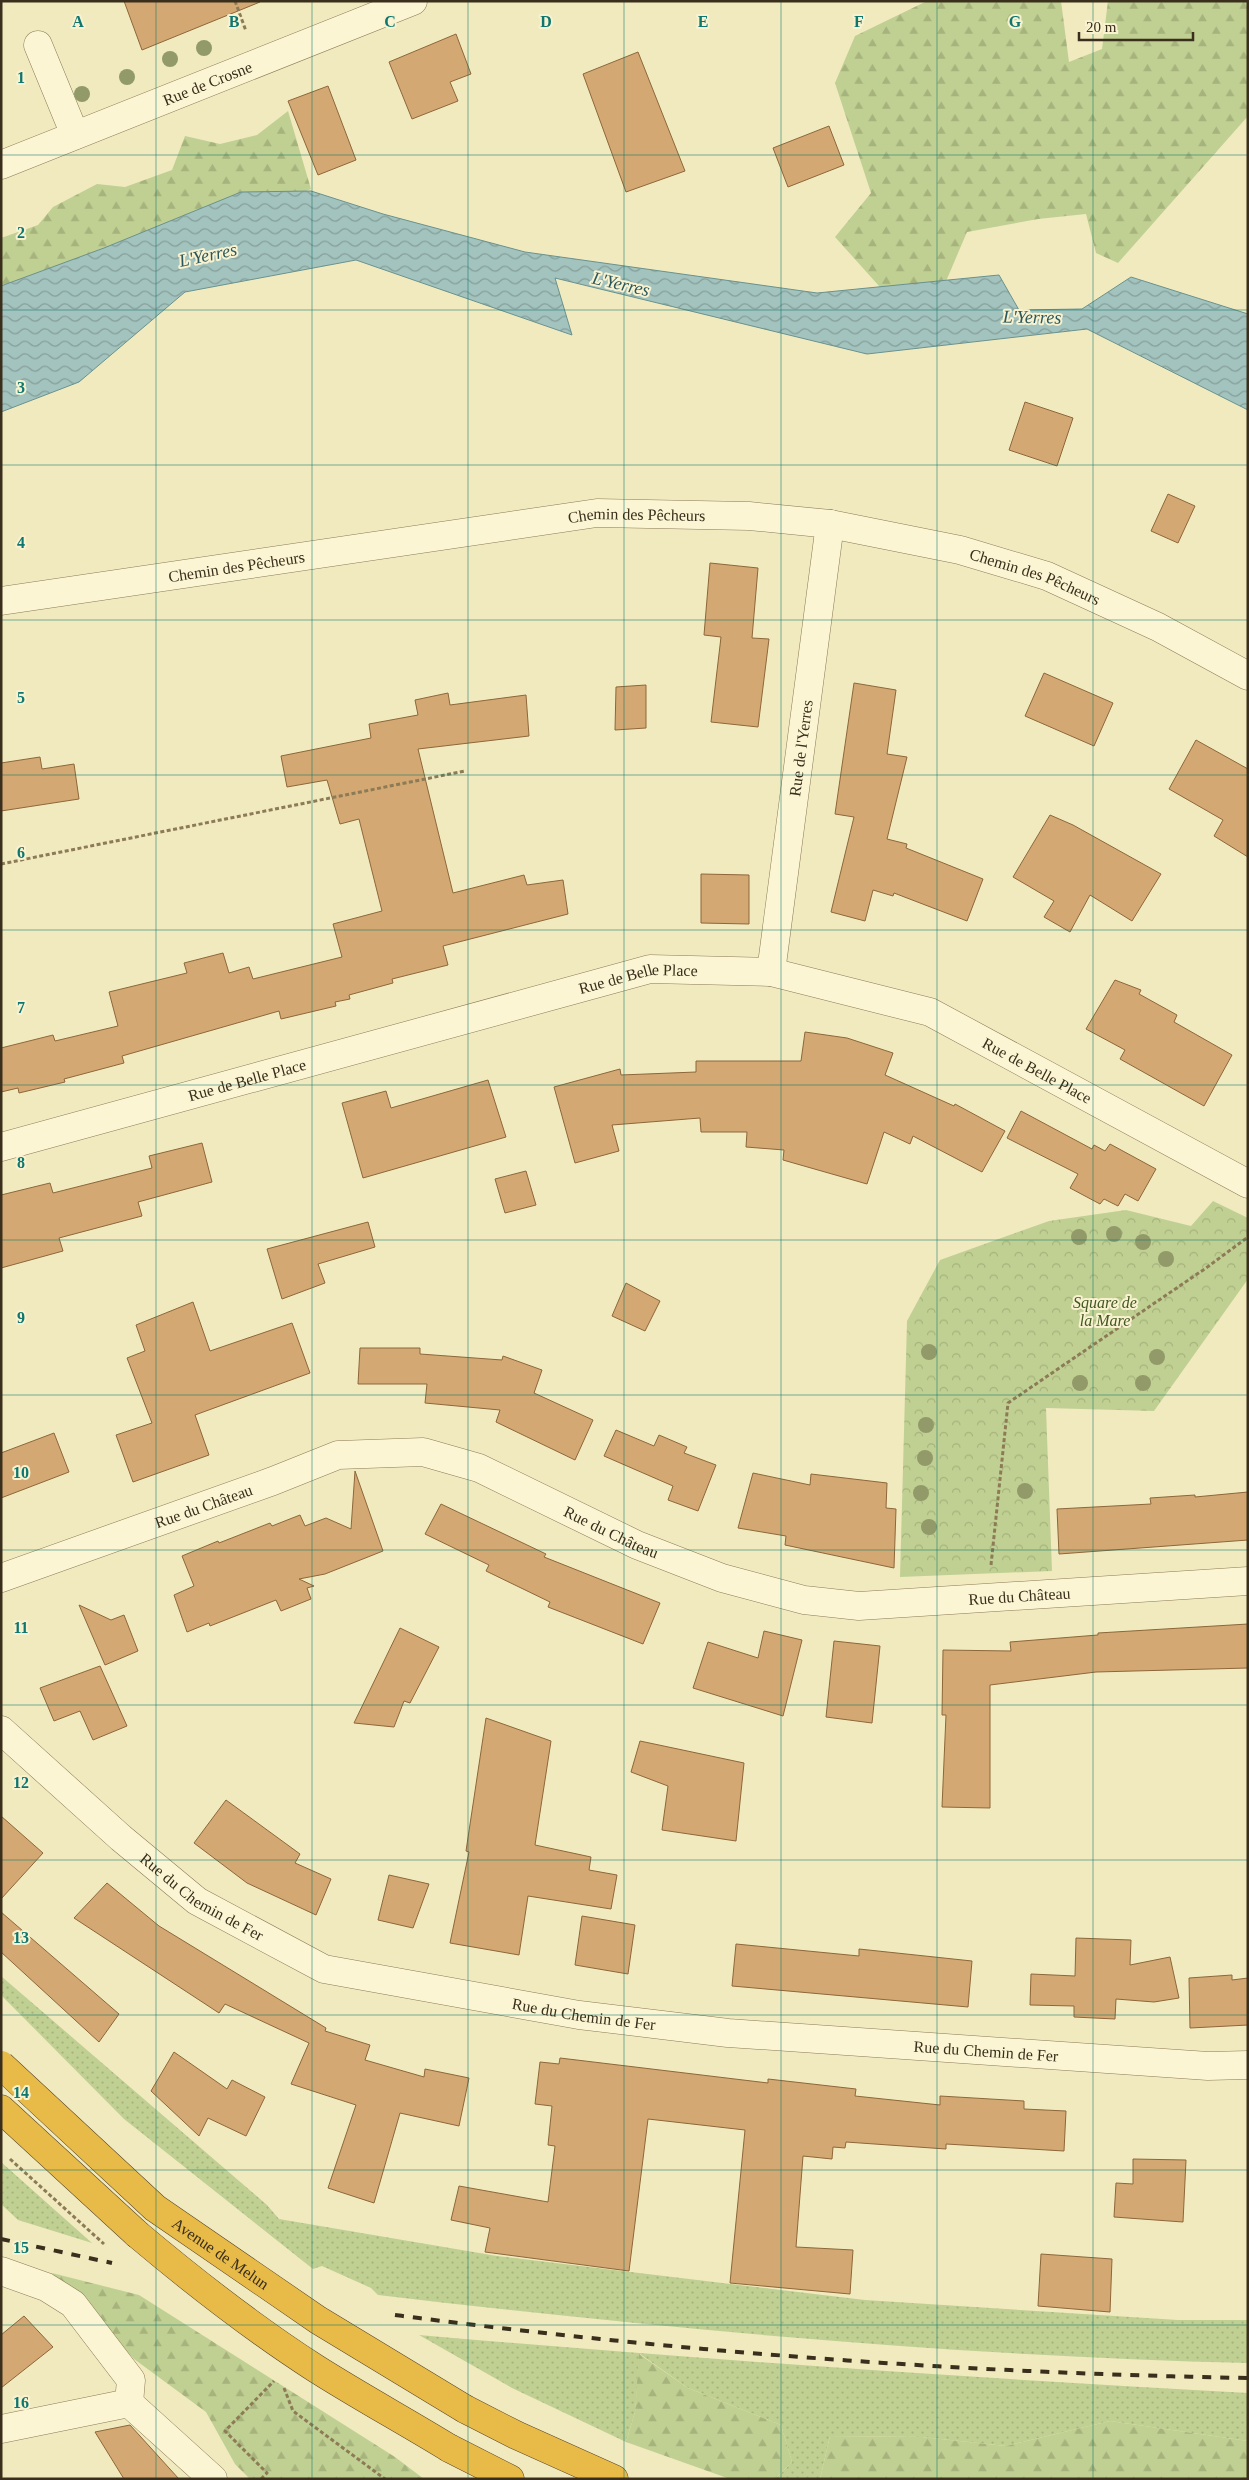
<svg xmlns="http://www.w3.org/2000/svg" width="1249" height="2480" font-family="'Times New Roman',serif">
<defs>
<pattern id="grass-dots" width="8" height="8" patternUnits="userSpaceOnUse" patternTransform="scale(1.25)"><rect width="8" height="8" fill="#c0d092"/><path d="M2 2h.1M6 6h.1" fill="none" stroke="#a6b37d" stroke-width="1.8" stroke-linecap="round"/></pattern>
<pattern id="forest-firs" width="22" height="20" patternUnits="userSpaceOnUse" patternTransform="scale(1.25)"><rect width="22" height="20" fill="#c0d092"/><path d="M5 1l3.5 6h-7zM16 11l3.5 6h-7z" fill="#a6b37d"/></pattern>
<pattern id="park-crowns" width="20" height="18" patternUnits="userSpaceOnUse" patternTransform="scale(1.25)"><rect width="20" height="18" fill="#c0d092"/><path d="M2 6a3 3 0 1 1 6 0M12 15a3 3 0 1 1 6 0" fill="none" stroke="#a6b37d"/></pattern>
<pattern id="water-waves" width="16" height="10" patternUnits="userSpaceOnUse" patternTransform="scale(1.25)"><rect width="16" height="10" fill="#a3c3be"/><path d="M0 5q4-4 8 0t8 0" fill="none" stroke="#869f9a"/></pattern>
</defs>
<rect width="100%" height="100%" fill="#f1eabf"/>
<!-- grass -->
<path fill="url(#grass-dots)" d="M 1,1976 L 267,2205 L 279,2219 L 497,2256 L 865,2300 L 1178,2320 L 1248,2320 L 1248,2363 C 957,2356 667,2329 378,2295 L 371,2288 L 322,2266 L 313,2269 L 124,2119 L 1,1995 Z
M 1,2162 L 92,2243 L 18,2220 L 1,2204 Z
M 419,2335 C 695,2359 971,2378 1248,2393 L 1248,2441 L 1110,2421 L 1006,2446 L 922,2437 L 830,2436 L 820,2479 L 775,2479 L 792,2462 L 781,2425 L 688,2388 L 640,2354 L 635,2412 L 626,2442 L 512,2388 Z"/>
<!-- forest -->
<path fill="url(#forest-firs)" d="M 927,1 L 1061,1 L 1069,62 L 1102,49 L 1108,1 L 1248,1 L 1248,116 L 1118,263 L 1096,253 L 1086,214 L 1038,219 L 967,232 L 944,286 L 888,296 L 835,237 L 871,193 L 835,83 L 855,36 Z
M 288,111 L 311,189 L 1,312 L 1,238 L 38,225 L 53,207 L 97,184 L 125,187 L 172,170 L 185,136 L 220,144 L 257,135 Z
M 52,2273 L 139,2295 L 395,2457 L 424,2479 L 250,2479 L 235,2464 L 206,2412 L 134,2359 Z
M 639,2354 L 688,2388 L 781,2425 L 792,2462 L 775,2479 L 730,2479 L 626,2442 L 635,2412 Z
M 1110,2421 L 1248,2441 L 1248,2479 L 820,2479 L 830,2436 L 922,2437 L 1006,2446 Z"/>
<!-- park -->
<path fill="url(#park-crowns)" d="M 1213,1201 L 1248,1218 L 1248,1279 L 1154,1411 L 1046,1408 L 1052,1571 L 900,1577 L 907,1321 L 940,1260 L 1049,1221 L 1126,1210 L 1191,1226 Z"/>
<!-- water -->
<path fill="url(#water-waves)" stroke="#69928e" d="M 311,191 L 383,214 L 525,252 L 817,293 L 999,275 L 1019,310 L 1082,309 L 1131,277 L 1248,314 L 1248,410 L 1087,329 L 867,354 L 555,278 L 572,335 L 356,260 L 185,292 L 79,382 L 1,412 L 1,286 L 104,248 L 241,192 Z"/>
<!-- building -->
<path fill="#d3a872" stroke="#8d673a" d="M 124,1 L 259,1 L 260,2 L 142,50 Z
M 456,34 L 471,74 L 450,82 L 458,101 L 412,119 L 389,62 Z
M 638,52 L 685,171 L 626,192 L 583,74 Z
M 328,86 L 356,160 L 318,175 L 288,101 Z
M 829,126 L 844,165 L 788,187 L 773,148 Z
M 1025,402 L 1073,418 L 1057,466 L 1009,450 Z
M 1168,494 L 1195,506 L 1178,543 L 1151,531 Z
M 710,563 L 758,568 L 752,638 L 769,639 L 758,727 L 711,722 L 721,637 L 704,635 Z
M 1044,673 L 1113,703 L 1094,746 L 1025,716 Z
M 854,683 L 896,690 L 887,754 L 907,757 L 887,839 L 907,844 L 906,848 L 983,879 L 967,921 L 894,893 L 893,896 L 873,890 L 865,921 L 831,912 L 854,817 L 835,814 Z
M 646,685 L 646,728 L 615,730 L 616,687 Z
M 448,693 L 450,705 L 526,695 L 529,736 L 418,749 L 453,893 L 524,875 L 527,885 L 563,880 L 568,914 L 443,946 L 448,965 L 392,979 L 393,983 L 349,995 L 350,999 L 335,1002 L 336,1006 L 281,1019 L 279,1011 L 122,1056 L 124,1063 L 64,1079 L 65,1082 L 19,1093 L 18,1088 L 1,1092 L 1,1048 L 53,1035 L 55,1041 L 118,1026 L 109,992 L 187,973 L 184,963 L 223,953 L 229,973 L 249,967 L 253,979 L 342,957 L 333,924 L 382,911 L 359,819 L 340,824 L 327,780 L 287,787 L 281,756 L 371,738 L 369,724 L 418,715 L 415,700 Z
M 1196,740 L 1248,769 L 1248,857 L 1214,836 L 1223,820 L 1169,789 Z
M 40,757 L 42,769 L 74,764 L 79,799 L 1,811 L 1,763 Z
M 1050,815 L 1073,825 L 1161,874 L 1132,921 L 1090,895 L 1070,932 L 1044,917 L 1054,901 L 1013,877 Z
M 701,874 L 749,875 L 749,924 L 701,923 Z
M 1115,980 L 1141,990 L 1139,994 L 1177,1015 L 1174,1022 L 1232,1055 L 1204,1106 L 1120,1059 L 1125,1050 L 1086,1029 Z
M 805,1032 L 847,1038 L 893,1053 L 885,1075 L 954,1106 L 955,1104 L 1005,1131 L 982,1172 L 913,1136 L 910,1144 L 884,1132 L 867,1184 L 783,1160 L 784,1150 L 746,1147 L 747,1132 L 701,1132 L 700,1118 L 612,1125 L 619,1151 L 575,1163 L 554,1087 L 620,1069 L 621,1075 L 696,1072 L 696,1061 L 801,1061 Z
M 488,1080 L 506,1137 L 363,1178 L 342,1103 L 386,1091 L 391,1108 Z
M 1021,1111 L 1092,1149 L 1094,1145 L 1105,1151 L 1110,1144 L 1156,1169 L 1138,1201 L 1125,1194 L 1118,1206 L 1104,1199 L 1100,1204 L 1070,1188 L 1078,1174 L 1007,1138 Z
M 202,1143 L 212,1182 L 138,1202 L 142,1216 L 59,1238 L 63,1251 L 1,1268 L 1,1195 L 50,1183 L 53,1193 L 152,1168 L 149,1156 Z
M 526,1171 L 536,1205 L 505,1213 L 495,1179 Z
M 368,1222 L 375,1247 L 318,1264 L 325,1283 L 282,1299 L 267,1249 Z
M 626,1283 L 660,1301 L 645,1331 L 612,1316 Z
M 193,1302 L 210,1351 L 292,1323 L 310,1373 L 195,1415 L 209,1455 L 133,1482 L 116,1435 L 152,1423 L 127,1358 L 145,1351 L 136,1325 Z
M 360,1348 L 420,1348 L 420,1354 L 502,1360 L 503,1356 L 542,1370 L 534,1393 L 593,1420 L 575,1460 L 496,1422 L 500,1410 L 425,1403 L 427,1384 L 358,1384 Z
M 616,1430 L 654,1446 L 659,1435 L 687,1447 L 684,1453 L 716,1465 L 698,1511 L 668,1500 L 673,1486 L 604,1456 Z
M 54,1433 L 69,1472 L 1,1498 L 1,1453 Z
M 355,1471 L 383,1551 L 325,1574 L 299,1579 L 314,1586 L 307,1588 L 311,1599 L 281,1611 L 276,1600 L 210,1626 L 209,1623 L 187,1632 L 174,1595 L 194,1586 L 182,1556 L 218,1541 L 219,1543 L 270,1523 L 272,1526 L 300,1515 L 305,1526 L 326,1518 L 351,1529 Z
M 753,1473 L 810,1485 L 811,1474 L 887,1483 L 886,1508 L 896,1509 L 894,1568 L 785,1545 L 786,1536 L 738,1528 Z
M 1248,1492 L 1248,1540 L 1059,1554 L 1057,1509 L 1151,1504 L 1150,1498 L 1195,1495 L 1195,1497 Z
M 441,1504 L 546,1554 L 544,1557 L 660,1603 L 643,1644 L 548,1607 L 550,1602 L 486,1571 L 489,1565 L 425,1534 Z
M 79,1605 L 111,1620 L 124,1615 L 138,1651 L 105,1665 Z
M 1248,1624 L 1248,1668 L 1096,1672 L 990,1685 L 990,1808 L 942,1807 L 946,1715 L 942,1715 L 943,1650 L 1011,1651 L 1010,1642 L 1098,1635 L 1098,1633 Z
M 400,1628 L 439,1647 L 410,1703 L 404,1701 L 394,1727 L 354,1723 Z
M 764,1631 L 802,1640 L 783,1716 L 693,1688 L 708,1642 L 758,1658 Z
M 834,1641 L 880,1646 L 872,1723 L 826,1717 Z
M 100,1666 L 127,1726 L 93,1740 L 80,1711 L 54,1721 L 40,1688 Z
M 486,1718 L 551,1741 L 535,1845 L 591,1857 L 589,1870 L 617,1875 L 611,1909 L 528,1896 L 519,1955 L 450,1943 L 469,1852 L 466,1851 Z
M 640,1741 L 744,1763 L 736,1841 L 662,1830 L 668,1786 L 631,1772 Z
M 226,1800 L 300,1854 L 295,1863 L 331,1879 L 316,1915 L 247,1883 L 194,1843 Z
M 1,1816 L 43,1853 L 1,1899 Z
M 389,1875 L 429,1884 L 413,1928 L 378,1920 Z
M 107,1883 L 159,1926 L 326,2028 L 325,2031 L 370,2045 L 365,2060 L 424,2077 L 425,2069 L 469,2078 L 459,2126 L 400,2113 L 374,2203 L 328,2188 L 356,2105 L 291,2084 L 309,2043 L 225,2004 L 219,2013 L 74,1918 Z
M 1,1912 L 119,2014 L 99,2042 L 1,1952 Z
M 582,1916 L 635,1925 L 628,1974 L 575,1965 Z
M 1076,1938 L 1131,1940 L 1130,1965 L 1170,1957 L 1179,1998 L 1154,2002 L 1116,1999 L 1115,2019 L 1074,2017 L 1074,2006 L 1030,2005 L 1031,1974 L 1075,1976 Z
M 736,1944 L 859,1956 L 859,1949 L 972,1961 L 968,2007 L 732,1986 Z
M 1232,1975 L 1232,1980 L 1248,1978 L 1248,2025 L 1190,2028 L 1189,1978 Z
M 174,2052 L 227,2089 L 232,2080 L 265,2097 L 246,2136 L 208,2118 L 199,2136 L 151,2091 Z
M 560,2058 L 768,2083 L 768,2079 L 856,2089 L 855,2096 L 940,2105 L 940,2096 L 1024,2101 L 1024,2109 L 1066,2111 L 1064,2151 L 946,2144 L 946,2149 L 846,2142 L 845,2148 L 833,2147 L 832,2159 L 803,2156 L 796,2247 L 853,2250 L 850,2294 L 730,2283 L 745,2130 L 648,2119 L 629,2271 L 485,2252 L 490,2228 L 451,2220 L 459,2186 L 548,2202 L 555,2146 L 548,2145 L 552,2106 L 535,2104 L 540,2062 L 559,2064 Z
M 1133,2159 L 1186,2160 L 1183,2222 L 1114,2217 L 1116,2183 L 1133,2184 Z
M 1041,2254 L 1112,2259 L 1110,2312 L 1038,2306 Z
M 24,2316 L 53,2347 L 1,2388 L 1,2335 Z
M 130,2425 L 179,2479 L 124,2479 L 95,2432 Z"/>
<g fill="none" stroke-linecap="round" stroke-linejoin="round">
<!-- minor casing -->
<g stroke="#8c7b56" stroke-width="29">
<g id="minor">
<path d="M 38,45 L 75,135"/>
<path id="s1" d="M 1,165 L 413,1"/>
<path id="s2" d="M 1,601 L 597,513 L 749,516 L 830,524 L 960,550 L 1047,576 L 1158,627 L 1248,676"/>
<path id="s3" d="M 771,972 L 830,524"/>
<path id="s4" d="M 1,1147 L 650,969 L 771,972 L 930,1012 L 1248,1184"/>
<path id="s5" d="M 1,1578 L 273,1481 L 338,1455 L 423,1452 L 479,1468 L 637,1545 L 722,1578 L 804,1600 L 859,1606 L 1248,1581"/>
<path id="s6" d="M 1,1730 L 121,1838 L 197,1901 L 324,1969 L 579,2015 L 728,2033 L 1208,2066 L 1248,2065"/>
<path d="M 1,2271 L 46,2287 L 73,2304 L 131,2380 L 129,2403"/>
<path d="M 1,2429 L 129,2403 L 213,2479"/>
</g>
</g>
<!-- highway casing -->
<g stroke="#59472b" stroke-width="29">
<path id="highway" d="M 1,2109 L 137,2234
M 465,2409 L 516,2435 L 614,2479
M 449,2448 L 510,2479"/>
</g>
<!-- path -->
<path stroke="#8c7b56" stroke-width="3" stroke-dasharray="4 2.5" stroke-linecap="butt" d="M 235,1 L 246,31
M 1,864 L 465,771
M 991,1565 L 1008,1403 L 1206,1268 L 1248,1237
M 284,2388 L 293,2411 L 385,2479
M 261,2479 L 267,2473 L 225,2431 L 274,2381"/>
<!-- minor -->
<use href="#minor" stroke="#fbf5d3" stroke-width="28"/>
<!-- highway -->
<use href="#highway" stroke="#e8ba48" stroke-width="28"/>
<!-- rail -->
<path stroke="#3a2f1c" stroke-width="4" stroke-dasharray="9 9" stroke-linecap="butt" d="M 1,2239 L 112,2263
M 395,2315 C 678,2352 963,2373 1248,2378"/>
<!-- highway-bridge casing -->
<g stroke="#59472b" stroke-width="29" stroke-linecap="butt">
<g id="highway-bridge">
<path id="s7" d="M 1,2065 L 155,2208 L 318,2320 L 465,2409"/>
<path d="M 137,2234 C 194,2282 253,2328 315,2368 C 359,2396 405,2421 449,2448"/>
</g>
</g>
<!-- path-bridge -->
<path stroke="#8c7b56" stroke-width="3" stroke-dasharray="4 2.5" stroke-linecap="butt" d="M 10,2159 L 104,2244"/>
<!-- highway-bridge -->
<use href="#highway-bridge" stroke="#e8ba48" stroke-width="28"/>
</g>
<!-- trees -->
<g fill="#919a68">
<circle cx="204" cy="48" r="8"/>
<circle cx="170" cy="59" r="8"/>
<circle cx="127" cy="77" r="8"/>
<circle cx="82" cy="94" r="8"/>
<circle cx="1114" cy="1234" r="8"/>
<circle cx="1079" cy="1237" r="8"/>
<circle cx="1143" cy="1242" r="8"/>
<circle cx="1166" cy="1259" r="8"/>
<circle cx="929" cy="1352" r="8"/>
<circle cx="1157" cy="1357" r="8"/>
<circle cx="1080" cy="1383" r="8"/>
<circle cx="1143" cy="1383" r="8"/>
<circle cx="926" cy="1425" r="8"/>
<circle cx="925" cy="1458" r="8"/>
<circle cx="1025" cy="1491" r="8"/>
<circle cx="921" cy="1493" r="8"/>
<circle cx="929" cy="1527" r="8"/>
</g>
<!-- grid -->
<path fill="none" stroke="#0f766e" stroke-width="1" stroke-opacity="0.55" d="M 156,1 L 156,2479M 312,1 L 312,2479M 468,1 L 468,2479M 624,1 L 624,2479M 781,1 L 781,2479M 937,1 L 937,2479M 1093,1 L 1093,2479M 1,155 L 1248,155M 1,310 L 1248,310M 1,465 L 1248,465M 1,620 L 1248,620M 1,775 L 1248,775M 1,930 L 1248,930M 1,1085 L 1248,1085M 1,1240 L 1248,1240M 1,1395 L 1248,1395M 1,1550 L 1248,1550M 1,1705 L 1248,1705M 1,1860 L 1248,1860M 1,2015 L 1248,2015M 1,2170 L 1248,2170M 1,2325 L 1248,2325"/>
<g text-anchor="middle" stroke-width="4" stroke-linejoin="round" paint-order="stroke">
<!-- street labels -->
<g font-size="16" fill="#3a2f1c" stroke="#f8f2d0">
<text dy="6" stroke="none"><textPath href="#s1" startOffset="222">Rue de Crosne</textPath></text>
<text dy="6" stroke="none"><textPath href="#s2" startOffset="642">Chemin des Pêcheurs</textPath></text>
<text dy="6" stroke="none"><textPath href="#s2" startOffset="238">Chemin des Pêcheurs</textPath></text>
<text dy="6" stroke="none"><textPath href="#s2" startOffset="1048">Chemin des Pêcheurs</textPath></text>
<text dy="6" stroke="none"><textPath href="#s3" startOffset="226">Rue de l'Yerres</textPath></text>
<text dy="6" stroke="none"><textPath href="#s4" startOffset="660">Rue de Belle Place</textPath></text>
<text dy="6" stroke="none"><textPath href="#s4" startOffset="1080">Rue de Belle Place</textPath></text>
<text dy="6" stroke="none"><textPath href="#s4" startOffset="255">Rue de Belle Place</textPath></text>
<text dy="6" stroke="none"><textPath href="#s5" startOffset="215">Rue du Château</textPath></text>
<text dy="6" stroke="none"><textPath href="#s5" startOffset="649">Rue du Château</textPath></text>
<text dy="6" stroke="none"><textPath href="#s5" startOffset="1070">Rue du Château</textPath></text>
<text dy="6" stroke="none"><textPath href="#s6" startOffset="262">Rue du Chemin de Fer</textPath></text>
<text dy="6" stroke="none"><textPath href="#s6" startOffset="668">Rue du Chemin de Fer</textPath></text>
<text dy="6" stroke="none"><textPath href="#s6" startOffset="1072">Rue du Chemin de Fer</textPath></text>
<text dy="6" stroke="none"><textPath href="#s7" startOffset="290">Avenue de Melun</textPath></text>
</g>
<!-- park labels -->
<g font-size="16" font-style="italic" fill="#425821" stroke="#f8f2d0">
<text x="1105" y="1308">Square de<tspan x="1105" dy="18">la Mare</tspan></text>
</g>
<!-- water labels -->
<g font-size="18" font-style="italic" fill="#2a575b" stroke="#f8f2d0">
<text transform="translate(208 255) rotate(-12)" y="6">L'Yerres</text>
<text transform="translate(621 284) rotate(13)" y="6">L'Yerres</text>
<text transform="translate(1032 317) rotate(1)" y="6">L'Yerres</text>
</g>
</g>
<g font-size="16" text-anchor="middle" font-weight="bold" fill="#0f766e" stroke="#f8f2d0" stroke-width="4" stroke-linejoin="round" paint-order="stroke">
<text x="78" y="27">A</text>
<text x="234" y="27">B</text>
<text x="390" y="27">C</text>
<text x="546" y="27">D</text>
<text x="703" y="27">E</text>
<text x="859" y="27">F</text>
<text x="1015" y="27">G</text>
<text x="21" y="83">1</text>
<text x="21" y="238">2</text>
<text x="21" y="393">3</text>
<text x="21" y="548">4</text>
<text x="21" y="703">5</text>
<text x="21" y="858">6</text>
<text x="21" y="1013">7</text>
<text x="21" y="1168">8</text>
<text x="21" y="1323">9</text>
<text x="21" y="1478">10</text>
<text x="21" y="1633">11</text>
<text x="21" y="1788">12</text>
<text x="21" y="1943">13</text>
<text x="21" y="2098">14</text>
<text x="21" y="2253">15</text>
<text x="21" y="2408">16</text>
</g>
<!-- border -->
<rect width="1249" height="2480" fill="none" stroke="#3a2f1c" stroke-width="5"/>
<!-- scale -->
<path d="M1079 32v8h114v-8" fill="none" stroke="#3a2f1c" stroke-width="2.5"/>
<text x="1086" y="32" font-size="15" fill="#3a2f1c" stroke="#f8f2d0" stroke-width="4" paint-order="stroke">20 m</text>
</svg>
